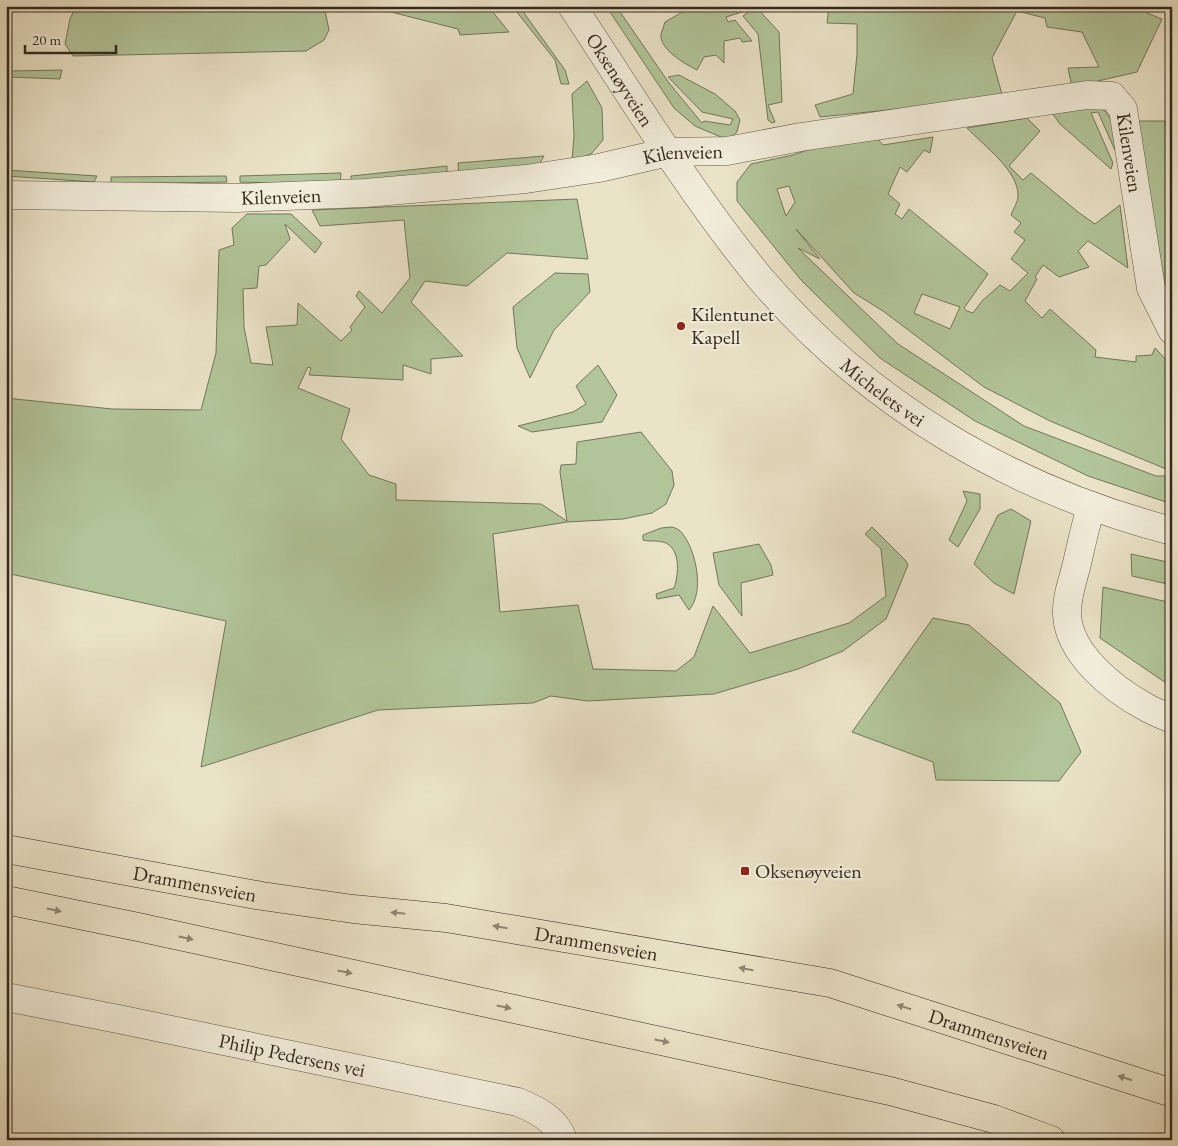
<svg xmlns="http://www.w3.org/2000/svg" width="1178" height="1146" font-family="'EB Garamond',serif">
<rect width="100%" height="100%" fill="#ebe3c8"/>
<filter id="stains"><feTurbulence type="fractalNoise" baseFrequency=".004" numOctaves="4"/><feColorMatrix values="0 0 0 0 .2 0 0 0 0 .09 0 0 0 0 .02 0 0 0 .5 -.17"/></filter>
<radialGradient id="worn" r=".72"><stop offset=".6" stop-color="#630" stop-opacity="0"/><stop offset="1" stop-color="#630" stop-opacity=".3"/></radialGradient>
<!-- green -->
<path fill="#b2c59a" stroke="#73775c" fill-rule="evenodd" d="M 76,6 L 324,6 L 329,30 L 324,40 L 306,51 L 73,56 L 65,44 L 70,19 Z
M 379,6 L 488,6 L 509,32 L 460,35 L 458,29 L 379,9 Z
M 512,6 L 519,6 L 565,70 L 569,84 L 561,84 L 555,60 Z
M 606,6 L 616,6 L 669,83 L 702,123 L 704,121 L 730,125 L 733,119 L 702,112 L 668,77 L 679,75 L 715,94 L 735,111 L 740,120 L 737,132 L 728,140 L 695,126 L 674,108 Z
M 709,6 L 732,6 L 745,11 L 726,17 L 728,22 L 735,20 L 752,41 L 742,42 L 740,38 L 724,41 L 724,63 L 716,55 L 704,57 L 697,70 C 685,64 659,49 661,34 C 662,30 664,26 665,22 L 686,10 Z
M 829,6 L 1130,6 L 1162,19 L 1137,72 L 1072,87 L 1068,68 L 1099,67 L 1082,32 L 1047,27 L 1045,18 L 1017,11 L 992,58 L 1003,98 L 820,117 L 815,105 L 853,94 L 857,54 L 857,24 L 827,23 Z
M 756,7 L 779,32 L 782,102 L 768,105 L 775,122 L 772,123 L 768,120 L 758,34 L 743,16 Z
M 62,70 L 60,79 L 9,77 L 9,71 Z
M 587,81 L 602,108 L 603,140 L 592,153 L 578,160 L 572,160 L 574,136 L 572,94 Z
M 1093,105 L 1105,111 L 1117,128 L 1126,175 L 1098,112 L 1091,113 L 1113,163 L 1111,169 L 1060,124 L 1052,113 Z
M 1027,118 L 1040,131 L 1009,166 L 1023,180 L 1031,173 L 1078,212 L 1095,224 L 1120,205 L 1128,268 L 1088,241 L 1078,251 L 1089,267 L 1059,277 L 1043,265 L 1035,277 L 1037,279 L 1025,301 L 1042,318 L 1050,309 L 1096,350 L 1095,357 L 1136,362 L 1136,356 L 1152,355 L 1155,348 L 1172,366 L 1172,469 L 1166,469 L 1050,421 L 984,387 L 883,311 L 854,293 L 796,229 L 820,259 L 798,248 L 898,344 L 1024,426 L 1156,476 L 1172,476 L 1172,504 L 1088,476 L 975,421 L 880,358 L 801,280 L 737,201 L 737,182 L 751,164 L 793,155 L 816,147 L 877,138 L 883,145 L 933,137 L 930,153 L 924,150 L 907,172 L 900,167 L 888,194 L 900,204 L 895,214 L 902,219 L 909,209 L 988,274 L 964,308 L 967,311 L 973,313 L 982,301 L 1000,285 L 1010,291 L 1028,273 L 1011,259 L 1025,240 L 1014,232 L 1021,223 L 1011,215 C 1013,209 1018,202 1018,196 C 1019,171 983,145 967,128 ZM 789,186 L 795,202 L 786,216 L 777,189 ZM 922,294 L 960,307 L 950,329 L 914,313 Z
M 1139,121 L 1165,121 L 1172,158 L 1172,318 L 1144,193 Z
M 544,156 L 538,167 L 459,177 L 458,163 Z
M 447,166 L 447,177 L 351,185 L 351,176 Z
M 6,170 L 97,176 L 94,182 L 6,176 Z
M 341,173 L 340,185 L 240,182 L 240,176 Z
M 226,176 L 227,182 L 111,184 L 111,177 Z
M 577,199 L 588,259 L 507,253 L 467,286 L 425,281 L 411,302 L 463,356 L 431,359 L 431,374 L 403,365 L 403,380 L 309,375 L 311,368 L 308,367 L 298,388 L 350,409 L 341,439 L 369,475 L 396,484 L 396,500 L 541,504 L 567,521 L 560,472 L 561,465 L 576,464 L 577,442 L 641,432 L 672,471 L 674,485 L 666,504 L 652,513 L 623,519 L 567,522 L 493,534 L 500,612 L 578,605 L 593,669 L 676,671 L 694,657 L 713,606 L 750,653 L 849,623 L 886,596 L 881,549 L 865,534 L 872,527 L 906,561 L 908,565 L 886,619 L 843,651 L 798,669 L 714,694 L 588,701 L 551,696 L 533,703 L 378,710 L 201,767 L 226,621 L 6,573 L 6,398 L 112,409 L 201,410 L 216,353 L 219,250 L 234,245 L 232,228 L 247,214 L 291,214 L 322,243 L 315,253 L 285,224 L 290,239 L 266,265 L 259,266 L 257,288 L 243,289 L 244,327 L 251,363 L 273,365 L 266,327 L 297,325 L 298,303 L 341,341 L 352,330 L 350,327 L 365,307 L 356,296 L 359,291 L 382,313 L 410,278 L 404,220 L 320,226 L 312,210 Z
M 555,273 L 588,274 L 590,292 L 554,330 L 530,378 L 517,348 L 513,307 Z
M 598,365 L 617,395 L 602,422 L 532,432 L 518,426 L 573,412 L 586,404 L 576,386 Z
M 963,491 L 980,494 L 980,509 L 958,547 L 949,540 L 967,501 Z
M 1011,509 L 1031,521 L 1014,594 L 994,583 L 974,564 L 998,515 Z
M 672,527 C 676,528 680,530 682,533 C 696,550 705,592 689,610 L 679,595 L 657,599 L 656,594 L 674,588 C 679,574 681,547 663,542 C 656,540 649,542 643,540 L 643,535 L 661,528 Z
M 759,544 L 771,565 L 773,575 L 741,583 L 742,616 L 719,585 L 713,553 Z
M 1131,554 L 1172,563 L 1172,585 L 1132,576 Z
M 1103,587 L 1172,603 L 1172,687 L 1100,638 Z
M 933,618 L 969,625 L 1060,703 L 1081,752 L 1059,781 L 936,780 L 933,762 L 852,732 Z"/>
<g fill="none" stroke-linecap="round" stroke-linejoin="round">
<!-- minor casing -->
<g stroke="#625848" stroke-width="29">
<g id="minor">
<path id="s1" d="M 572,6 C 633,98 690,193 760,278 C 868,405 1011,489 1172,531"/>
<path id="s2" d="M 6,195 L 237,198 L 366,193 L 526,179 L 599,168 L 668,152 L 727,151 L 801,137 L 1087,95 L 1112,96 L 1123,109 L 1151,288 L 1172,330"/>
<path d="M 1091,507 C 1086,524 1082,541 1078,559 C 1074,578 1066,596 1067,615 C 1069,654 1113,689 1144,706 C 1152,711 1162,715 1172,719"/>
<path id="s3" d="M 6,997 L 123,1020 L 518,1102 C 537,1110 556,1119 563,1140"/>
</g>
</g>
<!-- highway casing -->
<g stroke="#34291d" stroke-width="29">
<g id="highway">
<path id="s4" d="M 6,849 L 262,896 L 353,909 L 446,918 L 830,983 L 1172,1093"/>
<path d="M 6,900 L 138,927 L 890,1091 L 994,1119 L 1051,1140"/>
</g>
</g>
<!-- minor -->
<use href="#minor" stroke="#f2eddb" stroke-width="28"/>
<!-- highway -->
<use href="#highway" stroke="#ebe3c8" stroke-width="28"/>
</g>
<!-- one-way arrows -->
<defs><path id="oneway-solid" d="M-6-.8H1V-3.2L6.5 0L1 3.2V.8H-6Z" transform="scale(1.25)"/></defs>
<g fill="#908672">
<use href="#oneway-solid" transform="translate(54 910) rotate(12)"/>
<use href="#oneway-solid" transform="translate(398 913) rotate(-174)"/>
<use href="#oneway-solid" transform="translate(500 927) rotate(-170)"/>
<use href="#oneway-solid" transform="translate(186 938) rotate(12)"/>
<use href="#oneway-solid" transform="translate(746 969) rotate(-170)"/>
<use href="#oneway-solid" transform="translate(345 972) rotate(12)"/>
<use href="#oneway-solid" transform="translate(504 1007) rotate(12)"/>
<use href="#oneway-solid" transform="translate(904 1007) rotate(-162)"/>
<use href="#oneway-solid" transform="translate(662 1041) rotate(12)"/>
<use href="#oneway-solid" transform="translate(1125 1078) rotate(-162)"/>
</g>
<!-- markers -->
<g fill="#8f2418" stroke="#f2eddb" stroke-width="2">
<circle cx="681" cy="326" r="5"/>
<rect x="740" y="866" width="10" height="10" rx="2.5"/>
</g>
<g text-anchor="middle" stroke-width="4.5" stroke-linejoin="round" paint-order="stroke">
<!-- street labels -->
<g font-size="20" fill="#34291d" stroke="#f2eddb">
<text dy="7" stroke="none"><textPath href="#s1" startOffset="88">Oksenøyveien</textPath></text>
<text dy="7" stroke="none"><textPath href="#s2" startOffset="1175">Kilenveien</textPath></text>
<text dy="7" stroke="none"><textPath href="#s2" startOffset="680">Kilenveien</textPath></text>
<text dy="7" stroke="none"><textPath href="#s2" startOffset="275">Kilenveien</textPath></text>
<text dy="7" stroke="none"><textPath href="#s1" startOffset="499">Michelets vei</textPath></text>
<text dy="7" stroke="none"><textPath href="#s4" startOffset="192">Drammensveien</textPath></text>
<text dy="7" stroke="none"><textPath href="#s4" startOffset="598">Drammensveien</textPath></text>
<text dy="7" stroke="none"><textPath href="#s4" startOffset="1002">Drammensveien</textPath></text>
<text dy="7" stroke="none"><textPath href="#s3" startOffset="292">Philip Pedersens vei</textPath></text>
</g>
<!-- poi labels -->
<g font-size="20" fill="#34291d" stroke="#f2eddb" text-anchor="start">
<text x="691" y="321">Kilentunet<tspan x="691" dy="23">Kapell</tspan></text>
<text x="755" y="878">Oksenøyveien</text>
</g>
</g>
<!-- margin -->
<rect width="1178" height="1146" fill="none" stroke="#ebe3c8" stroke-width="25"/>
<rect x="8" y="8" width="1163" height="1131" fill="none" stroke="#34291d" stroke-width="2.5"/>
<rect x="12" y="12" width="1153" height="1121" fill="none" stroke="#34291d"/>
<!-- scale -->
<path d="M25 45v8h91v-8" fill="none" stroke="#34291d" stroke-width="2.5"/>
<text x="32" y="45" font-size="15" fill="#34291d" stroke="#f2eddb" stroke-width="4" paint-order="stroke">20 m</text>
<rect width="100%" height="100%" filter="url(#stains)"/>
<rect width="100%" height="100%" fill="url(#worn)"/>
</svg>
